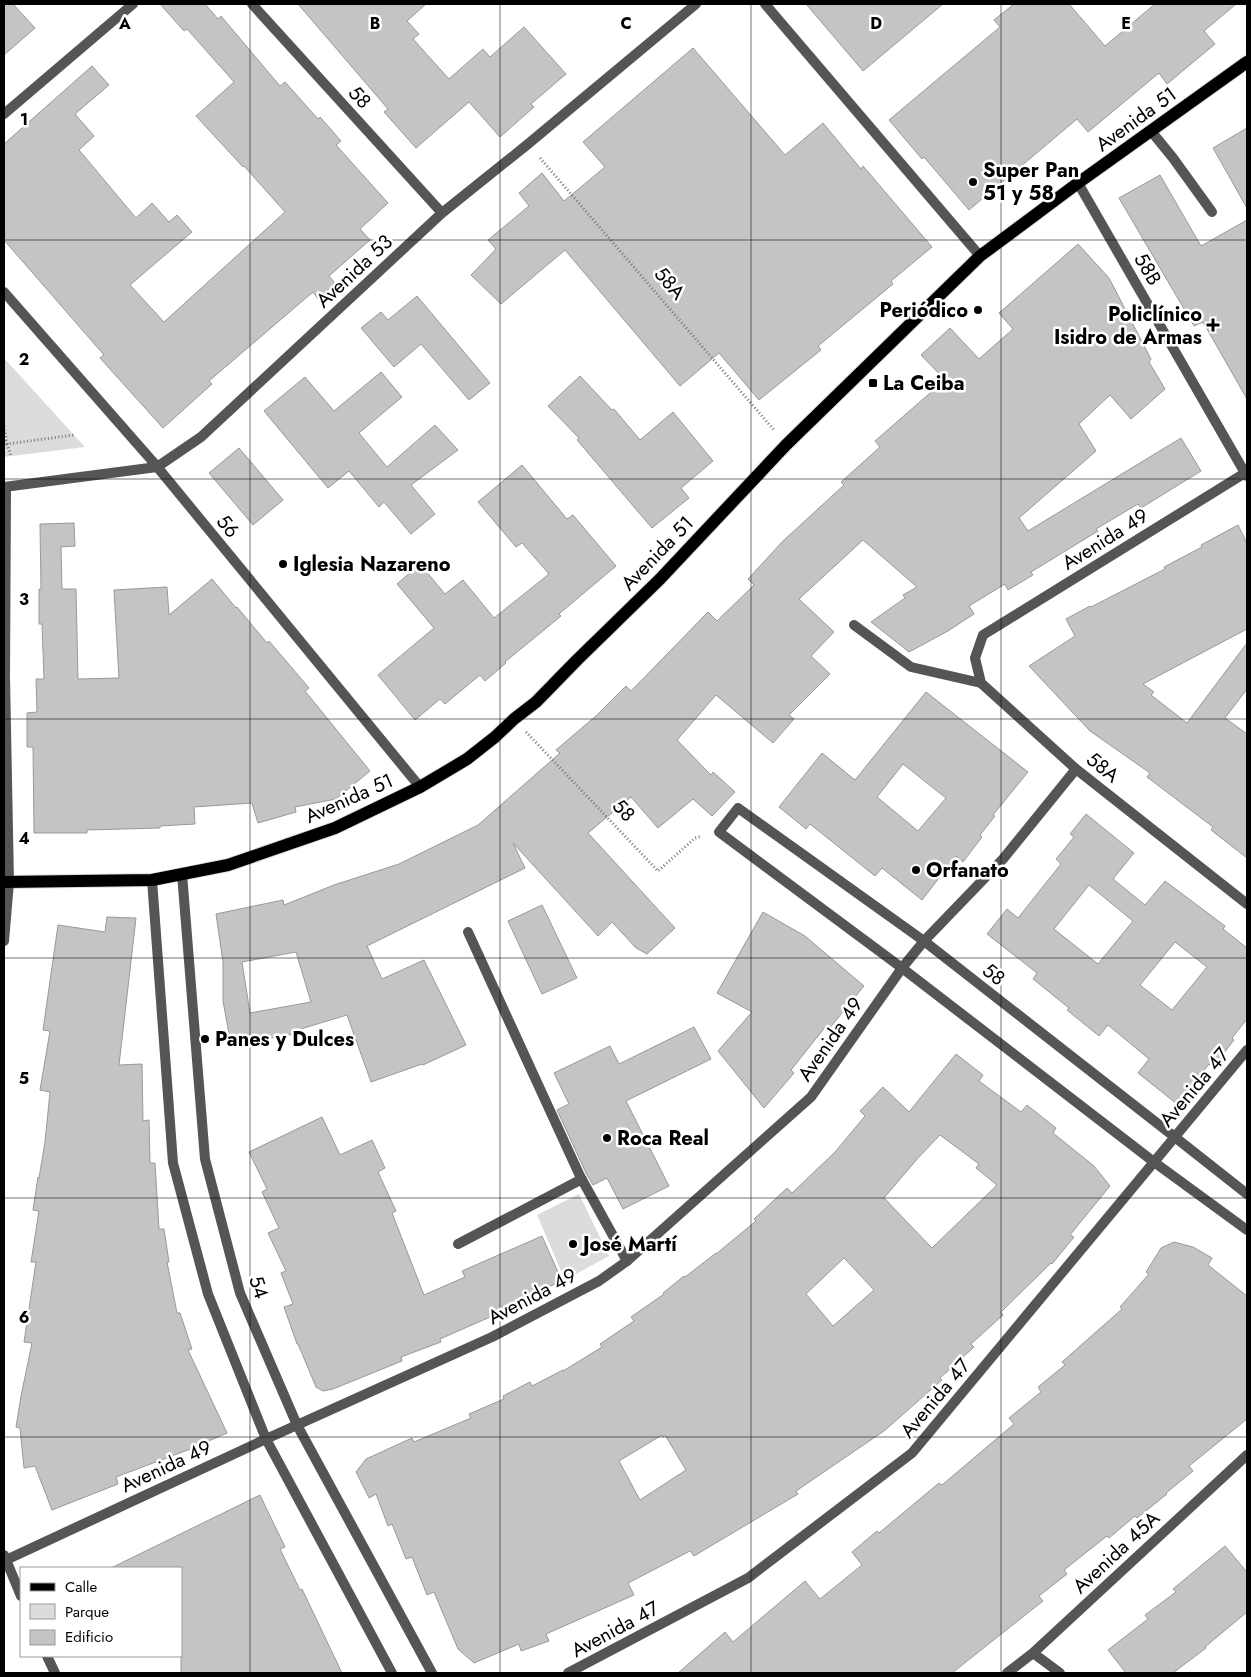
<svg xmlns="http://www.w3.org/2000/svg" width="1251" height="1677" font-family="Jost,sans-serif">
<rect width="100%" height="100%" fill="#fff"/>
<!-- green -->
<path fill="#dcdcdc" d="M 4,358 L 74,435 L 85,447 L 4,457 Z
M 579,1194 L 609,1256 L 565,1280 L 537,1215 Z"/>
<!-- building -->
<path fill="#c4c4c4" stroke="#999" fill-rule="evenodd" d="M 4,4 L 13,4 L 35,28 L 4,55 Z
M 160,4 L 205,4 L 218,19 L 221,16 L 280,86 L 285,82 L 318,119 L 320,117 L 341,141 L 336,145 L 388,203 L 360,229 L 370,240 L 329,276 L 335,283 L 318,299 L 313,292 L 209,381 L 212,384 L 163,428 L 100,358 L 104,355 L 4,240 L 4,144 L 92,66 L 109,85 L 75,114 L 94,136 L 79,150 L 136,218 L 152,203 L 169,222 L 177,215 L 192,232 L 130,285 L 164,322 L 285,212 L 244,166 L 243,167 L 196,116 L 234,82 L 187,29 L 184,31 Z
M 298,4 L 426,4 L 407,21 L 419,34 L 413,39 L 449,79 L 483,49 L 490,57 L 524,27 L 566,74 L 531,104 L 534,107 L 500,137 L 469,102 L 416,148 L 384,112 L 388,109 Z
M 806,4 L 943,4 L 863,71 Z
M 1014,4 L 1069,4 L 1105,46 L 1155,4 L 1236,4 L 1204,31 L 1215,44 L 1167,84 L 1159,73 L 1088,132 L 1077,119 L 969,210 L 924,157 L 922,159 L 889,120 L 1000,27 L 994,20 Z
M 693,48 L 785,155 L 823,123 L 861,169 L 863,166 L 932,247 L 891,281 L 893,284 L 818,346 L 821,350 L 759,400 L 719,353 L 680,386 L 565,250 L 501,304 L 471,275 L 496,249 L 488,240 L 529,206 L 519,193 L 542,173 L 564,201 L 605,167 L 583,142 Z
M 1247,128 L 1247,208 L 1213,148 Z
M 1160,175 L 1201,246 L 1247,220 L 1247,399 L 1203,322 L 1194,326 L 1119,198 Z
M 1078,244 L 1109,278 L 1151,359 L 1149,362 L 1165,389 L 1131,419 L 1110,395 L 1079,424 L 1096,451 L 1019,518 L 1028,531 L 1181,438 L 1201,471 L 1141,508 L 1138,504 L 1096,529 L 1098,531 L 1031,572 L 1033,575 L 1008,590 L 1005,584 L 969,606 L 974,614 L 948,631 L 909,652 L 871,622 L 905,598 L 903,595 L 917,587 L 863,540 L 799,599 L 834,632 L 811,656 L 830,674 L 789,715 L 794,719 L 773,743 L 716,695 L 677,740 L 711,775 L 713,772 L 735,792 L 712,816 L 693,799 L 658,828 L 631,797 L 588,833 L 675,928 L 647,954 L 636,948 L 612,922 L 598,936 L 513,843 L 525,868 L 367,946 L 382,979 L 424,960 L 466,1045 L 423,1065 L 422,1064 L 371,1082 L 347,1015 L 294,1031 L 295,1034 L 231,1045 L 223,1001 L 223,962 L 216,914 L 283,900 L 284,905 L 334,885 L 399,864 L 478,825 L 560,753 L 556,750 L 597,715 L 626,686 L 631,691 L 708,612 L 717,621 L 754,585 L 748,579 L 783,541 L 844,485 L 841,482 L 880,447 L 875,441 L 945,380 L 921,355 L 950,328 L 979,359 L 1013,329 L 999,313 ZM 296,952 L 311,1002 L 250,1013 L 242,962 Z
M 417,296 L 490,383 L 469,400 L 421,344 L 394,367 L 361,328 L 381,312 L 388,320 Z
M 381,372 L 402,397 L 359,433 L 387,467 L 435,425 L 458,450 L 411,485 L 435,514 L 411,534 L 384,502 L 379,507 L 349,471 L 328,488 L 264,411 L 305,377 L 334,411 Z
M 580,376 L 612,410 L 614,409 L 640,440 L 673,412 L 713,461 L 681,488 L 689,498 L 652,528 L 577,440 L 579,438 L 548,406 Z
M 239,448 L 283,500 L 253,525 L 209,473 Z
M 522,465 L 567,519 L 573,515 L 616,566 L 559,614 L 561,616 L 505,662 L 506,663 L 485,681 L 480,675 L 445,704 L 440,699 L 415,720 L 378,675 L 434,628 L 397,584 L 420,564 L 445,594 L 463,580 L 494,618 L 549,574 L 522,543 L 516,547 L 478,502 Z
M 74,523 L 75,546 L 61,547 L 62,589 L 76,589 L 78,679 L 119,678 L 114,590 L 167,587 L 169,615 L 212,579 L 236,608 L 237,607 L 267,643 L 269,641 L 309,688 L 305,691 L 370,771 L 336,799 L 295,807 L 296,812 L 258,823 L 252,803 L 194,807 L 195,824 L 160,826 L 160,828 L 87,830 L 87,833 L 34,833 L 33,747 L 27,747 L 27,713 L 37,712 L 36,679 L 44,679 L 42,624 L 39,624 L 39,589 L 41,589 L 40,524 Z
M 1238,525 L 1247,543 L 1247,629 L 1143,684 L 1154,692 L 1151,695 L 1187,723 L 1247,643 L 1247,689 L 1225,718 L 1247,734 L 1247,858 L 1211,830 L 1213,827 L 1147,777 L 1150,773 L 1090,731 L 1029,666 L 1075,636 L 1066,619 L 1090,606 L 1091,607 L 1165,569 L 1164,567 L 1202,547 L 1201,545 Z
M 926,692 L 1028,772 L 993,815 L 995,816 L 980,835 L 982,837 L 963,862 L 956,856 L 922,900 L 882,868 L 875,876 L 810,824 L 806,829 L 779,807 L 822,753 L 855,780 ZM 903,764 L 946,798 L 918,831 L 877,797 Z
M 1086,814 L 1134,853 L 1113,879 L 1145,905 L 1165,881 L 1225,926 L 1223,929 L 1247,948 L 1247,1019 L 1232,1038 L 1234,1040 L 1213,1067 L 1209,1064 L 1177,1104 L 1138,1073 L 1149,1059 L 1108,1025 L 1099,1036 L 1067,1010 L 1069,1008 L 1033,979 L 1037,973 L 987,934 L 1007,909 L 1018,918 L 1061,864 L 1056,859 L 1074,837 L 1070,834 ZM 1089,885 L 1133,921 L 1098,964 L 1054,929 ZM 1175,942 L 1207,967 L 1172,1010 L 1140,985 Z
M 542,905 L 577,978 L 542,994 L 508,921 Z
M 763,912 L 805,936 L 864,986 L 829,1029 L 826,1026 L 791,1070 L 794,1073 L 764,1108 L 718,1051 L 752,1012 L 717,993 Z
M 107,917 L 136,918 L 119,1065 L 142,1064 L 143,1121 L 149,1120 L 150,1163 L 155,1163 L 159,1229 L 164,1229 L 169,1262 L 167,1262 L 177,1313 L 180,1313 L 192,1349 L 188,1350 L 227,1433 L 193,1448 L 116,1477 L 118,1484 L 52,1510 L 35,1466 L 24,1468 L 20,1428 L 16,1427 L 21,1396 L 32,1343 L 24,1342 L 36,1262 L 31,1262 L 39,1211 L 33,1210 L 38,1177 L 39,1178 L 45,1142 L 50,1092 L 40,1090 L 50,1031 L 43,1030 L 58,925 L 105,932 Z
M 694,1027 L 711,1059 L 626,1101 L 669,1186 L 623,1209 L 607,1178 L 593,1185 L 586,1173 L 557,1110 L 569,1104 L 554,1073 L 610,1046 L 619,1064 Z
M 956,1054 L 983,1075 L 979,1081 L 1021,1112 L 1027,1105 L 1056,1128 L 1053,1133 L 1094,1166 L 1110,1186 L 1070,1235 L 1074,1237 L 1052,1264 L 1051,1263 L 1001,1312 L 1003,1315 L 971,1344 L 974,1347 L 940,1378 L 942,1380 L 884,1431 L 796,1491 L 798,1494 L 694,1556 L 690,1551 L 628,1583 L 634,1595 L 546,1634 L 549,1641 L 521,1651 L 519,1644 L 474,1663 L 458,1649 L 434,1592 L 427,1595 L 412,1557 L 406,1559 L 392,1524 L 388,1526 L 376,1494 L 369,1498 L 356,1472 L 366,1459 L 412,1438 L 414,1442 L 471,1418 L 469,1414 L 504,1399 L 503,1396 L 530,1382 L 532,1386 L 563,1370 L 563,1371 L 602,1347 L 600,1344 L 634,1321 L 631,1317 L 664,1294 L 663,1293 L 684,1276 L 685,1277 L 716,1253 L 716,1254 L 756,1221 L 754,1219 L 787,1188 L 792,1193 L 835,1152 L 865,1116 L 860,1111 L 883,1087 L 909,1112 ZM 940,1135 L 979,1164 L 976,1168 L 997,1185 L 932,1248 L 884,1198 L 918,1158 ZM 844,1258 L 874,1290 L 833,1326 L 806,1294 ZM 662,1435 L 663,1437 L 665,1435 L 686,1470 L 640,1500 L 619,1461 Z
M 322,1117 L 340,1155 L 372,1140 L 385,1168 L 378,1172 L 396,1211 L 392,1213 L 424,1295 L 465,1277 L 462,1271 L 542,1236 L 562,1281 L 512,1303 L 513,1307 L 440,1339 L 441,1342 L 401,1357 L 402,1361 L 333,1389 L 323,1391 L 316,1387 L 298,1344 L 297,1344 L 284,1307 L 293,1304 L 281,1273 L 286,1271 L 268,1233 L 279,1228 L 262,1192 L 267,1189 L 249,1152 Z
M 1174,1242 L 1193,1247 L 1212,1258 L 1208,1265 L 1247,1296 L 1247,1419 L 1189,1466 L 1193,1471 L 1166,1493 L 1167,1494 L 1137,1518 L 1135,1516 L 1109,1538 L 1107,1536 L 1064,1570 L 1067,1574 L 1039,1596 L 1043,1601 L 952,1673 L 678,1673 L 725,1632 L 733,1642 L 805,1581 L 820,1599 L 862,1565 L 852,1552 L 877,1531 L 879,1533 L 939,1483 L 942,1485 L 1014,1424 L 1009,1418 L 1041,1392 L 1038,1387 L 1065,1365 L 1062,1362 L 1122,1309 L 1120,1307 L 1149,1274 L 1146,1272 L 1161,1248 Z
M 260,1495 L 285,1547 L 280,1549 L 300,1590 L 302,1589 L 342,1673 L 181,1673 L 181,1568 L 111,1568 Z
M 1225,1546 L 1247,1572 L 1247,1612 L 1205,1647 L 1206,1648 L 1173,1673 L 1126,1673 L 1108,1650 L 1148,1619 L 1145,1615 L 1176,1592 L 1173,1589 Z"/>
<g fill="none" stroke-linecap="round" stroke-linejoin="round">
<!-- primary casing -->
<g stroke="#dbdbdb" stroke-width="14">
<path id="primary" d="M 4,882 L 152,880 L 228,865 L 335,828 L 420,787 L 467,759 L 495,737 L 514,719 L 536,702 L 577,660 L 660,579 L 786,445 L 980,256 L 1078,183 L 1247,62"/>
</g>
<!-- path -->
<path stroke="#777" stroke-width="3" stroke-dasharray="1 2.5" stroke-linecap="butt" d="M 540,158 L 774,430
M 4,426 L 7,444 L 74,435
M 4,442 L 7,444 L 11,456
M 526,732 L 658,871 L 695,838 L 702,836"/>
<!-- service -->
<path stroke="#555" stroke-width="10" d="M 1151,131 L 1173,158 L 1212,212
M 854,625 L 911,667 L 981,683
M 468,932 L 580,1176 L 627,1261
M 458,1244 L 582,1179"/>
<!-- minor -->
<path stroke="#555" stroke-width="10" d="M 252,4 L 442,213
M 765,4 L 980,256
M 4,114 L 133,4
M 4,292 L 154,463 L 420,787
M 1247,476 L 1245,473 L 983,635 L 975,658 L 981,683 L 1076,769 L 1247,904
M 4,487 L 157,467 L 201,437 L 442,213 L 528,144 L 696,4
M 4,941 L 9,882 L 5,677 L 6,487
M 1176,1138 L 924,941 L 738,808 L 719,832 L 902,968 L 1154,1162 L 1247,1050
M 4,1555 L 21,1596
M 6,1560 L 266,1439 L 492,1337 L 599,1281 L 627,1261 L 811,1097 L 902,968 L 924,941 L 1003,859 L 1076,769
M 1033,1653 L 1060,1673
M 47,1656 L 55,1673
M 1007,1673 L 1033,1653 L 1247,1455"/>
<!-- tertiary -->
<path stroke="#555" stroke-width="10" d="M 1078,183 L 1245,473
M 182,874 L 205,1159 L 240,1293 L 297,1425 L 432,1673
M 152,880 L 173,1163 L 208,1294 L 266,1439 L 392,1673
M 1176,1138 L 1247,1194
M 568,1673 L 748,1578 L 912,1453 L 1154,1162 L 1247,1230"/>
<!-- primary -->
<use href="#primary" stroke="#000" stroke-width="12"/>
</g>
<!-- grid -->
<path fill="none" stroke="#000" stroke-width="1" stroke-opacity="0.55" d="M 250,4 L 250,1673M 500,4 L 500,1673M 751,4 L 751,1673M 1001,4 L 1001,1673M 4,240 L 1247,240M 4,479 L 1247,479M 4,719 L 1247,719M 4,958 L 1247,958M 4,1198 L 1247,1198M 4,1437 L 1247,1437"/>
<!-- markers -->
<g fill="#000" stroke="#fff" stroke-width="2">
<circle cx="973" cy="182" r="5"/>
<circle cx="978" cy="310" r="5"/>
<path d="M1210.5 317.5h5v5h5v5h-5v5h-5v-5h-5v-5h5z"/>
<rect x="868" y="378" width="10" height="10" rx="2.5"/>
<circle cx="283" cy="564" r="5"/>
<circle cx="916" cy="870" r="5"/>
<circle cx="205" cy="1039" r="5"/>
<circle cx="607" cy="1138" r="5"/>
<circle cx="573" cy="1244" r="5"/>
</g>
<g text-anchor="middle" stroke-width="5" stroke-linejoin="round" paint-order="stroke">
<!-- street labels -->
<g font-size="20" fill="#000" stroke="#fff">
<text transform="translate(360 97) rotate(48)" y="7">58</text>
<text transform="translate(1136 119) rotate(-36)" y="7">Avenida 51</text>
<text transform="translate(1148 269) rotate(60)" y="7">58B</text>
<text transform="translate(354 271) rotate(-43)" y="7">Avenida 53</text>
<text transform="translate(670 283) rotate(49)" y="7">58A</text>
<text transform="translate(228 526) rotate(51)" y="7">56</text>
<text transform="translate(1105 539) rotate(-32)" y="7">Avenida 49</text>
<text transform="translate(657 553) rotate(-46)" y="7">Avenida 51</text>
<text transform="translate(1103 767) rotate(39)" y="7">58A</text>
<text transform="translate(349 798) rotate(-24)" y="7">Avenida 51</text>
<text transform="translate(624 810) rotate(47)" y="7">58</text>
<text transform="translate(994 974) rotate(38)" y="7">58</text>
<text transform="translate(830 1039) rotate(-55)" y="7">Avenida 49</text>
<text transform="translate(1194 1087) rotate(-50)" y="7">Avenida 47</text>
<text transform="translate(259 1287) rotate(71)" y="7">54</text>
<text transform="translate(532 1296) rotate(-28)" y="7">Avenida 49</text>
<text transform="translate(935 1398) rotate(-50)" y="7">Avenida 47</text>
<text transform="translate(166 1466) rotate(-25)" y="7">Avenida 49</text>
<text transform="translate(1116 1552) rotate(-43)" y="7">Avenida 45A</text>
<text transform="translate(615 1629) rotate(-28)" y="7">Avenida 47</text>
</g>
<!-- poi labels -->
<g font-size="20" font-weight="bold" fill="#000" stroke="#fff" text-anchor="start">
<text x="983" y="177">Super Pan<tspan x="983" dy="23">51 y 58</tspan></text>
<text x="968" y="317" text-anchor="end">Periódico</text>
<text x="1202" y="321" text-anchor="end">Policlínico<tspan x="1202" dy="23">Isidro de Armas</tspan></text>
<text x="883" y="390">La Ceiba</text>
<text x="293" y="571">Iglesia Nazareno</text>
<text x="926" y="877">Orfanato</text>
<text x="215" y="1046">Panes y Dulces</text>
<text x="617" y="1145">Roca Real</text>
<text x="583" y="1251">José Martí</text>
</g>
</g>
<g font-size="16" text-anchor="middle" font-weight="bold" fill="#000" stroke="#fff" stroke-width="5" stroke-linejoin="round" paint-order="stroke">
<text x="125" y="29">A</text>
<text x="375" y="29">B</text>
<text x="626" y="29">C</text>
<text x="876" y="29">D</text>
<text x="1126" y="29">E</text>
<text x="24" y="125">1</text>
<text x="24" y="365">2</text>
<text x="24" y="605">3</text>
<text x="24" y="844">4</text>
<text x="24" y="1084">5</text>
<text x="24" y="1323">6</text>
</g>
<!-- border -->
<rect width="1251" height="1677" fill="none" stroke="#000000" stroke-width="10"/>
<!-- legend -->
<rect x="20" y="1567" width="162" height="90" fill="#ffffff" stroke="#999999"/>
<rect x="30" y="1583" width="25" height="8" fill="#000000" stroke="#999999"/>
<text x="65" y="1592" font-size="15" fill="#000000">Calle</text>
<rect x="30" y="1604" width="25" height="15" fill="#dcdcdc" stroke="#999999"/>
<text x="65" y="1617" font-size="15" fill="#000000">Parque</text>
<rect x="30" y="1630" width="25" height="15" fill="#c4c4c4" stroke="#999999"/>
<text x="65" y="1642" font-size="15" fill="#000000">Edificio</text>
</svg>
